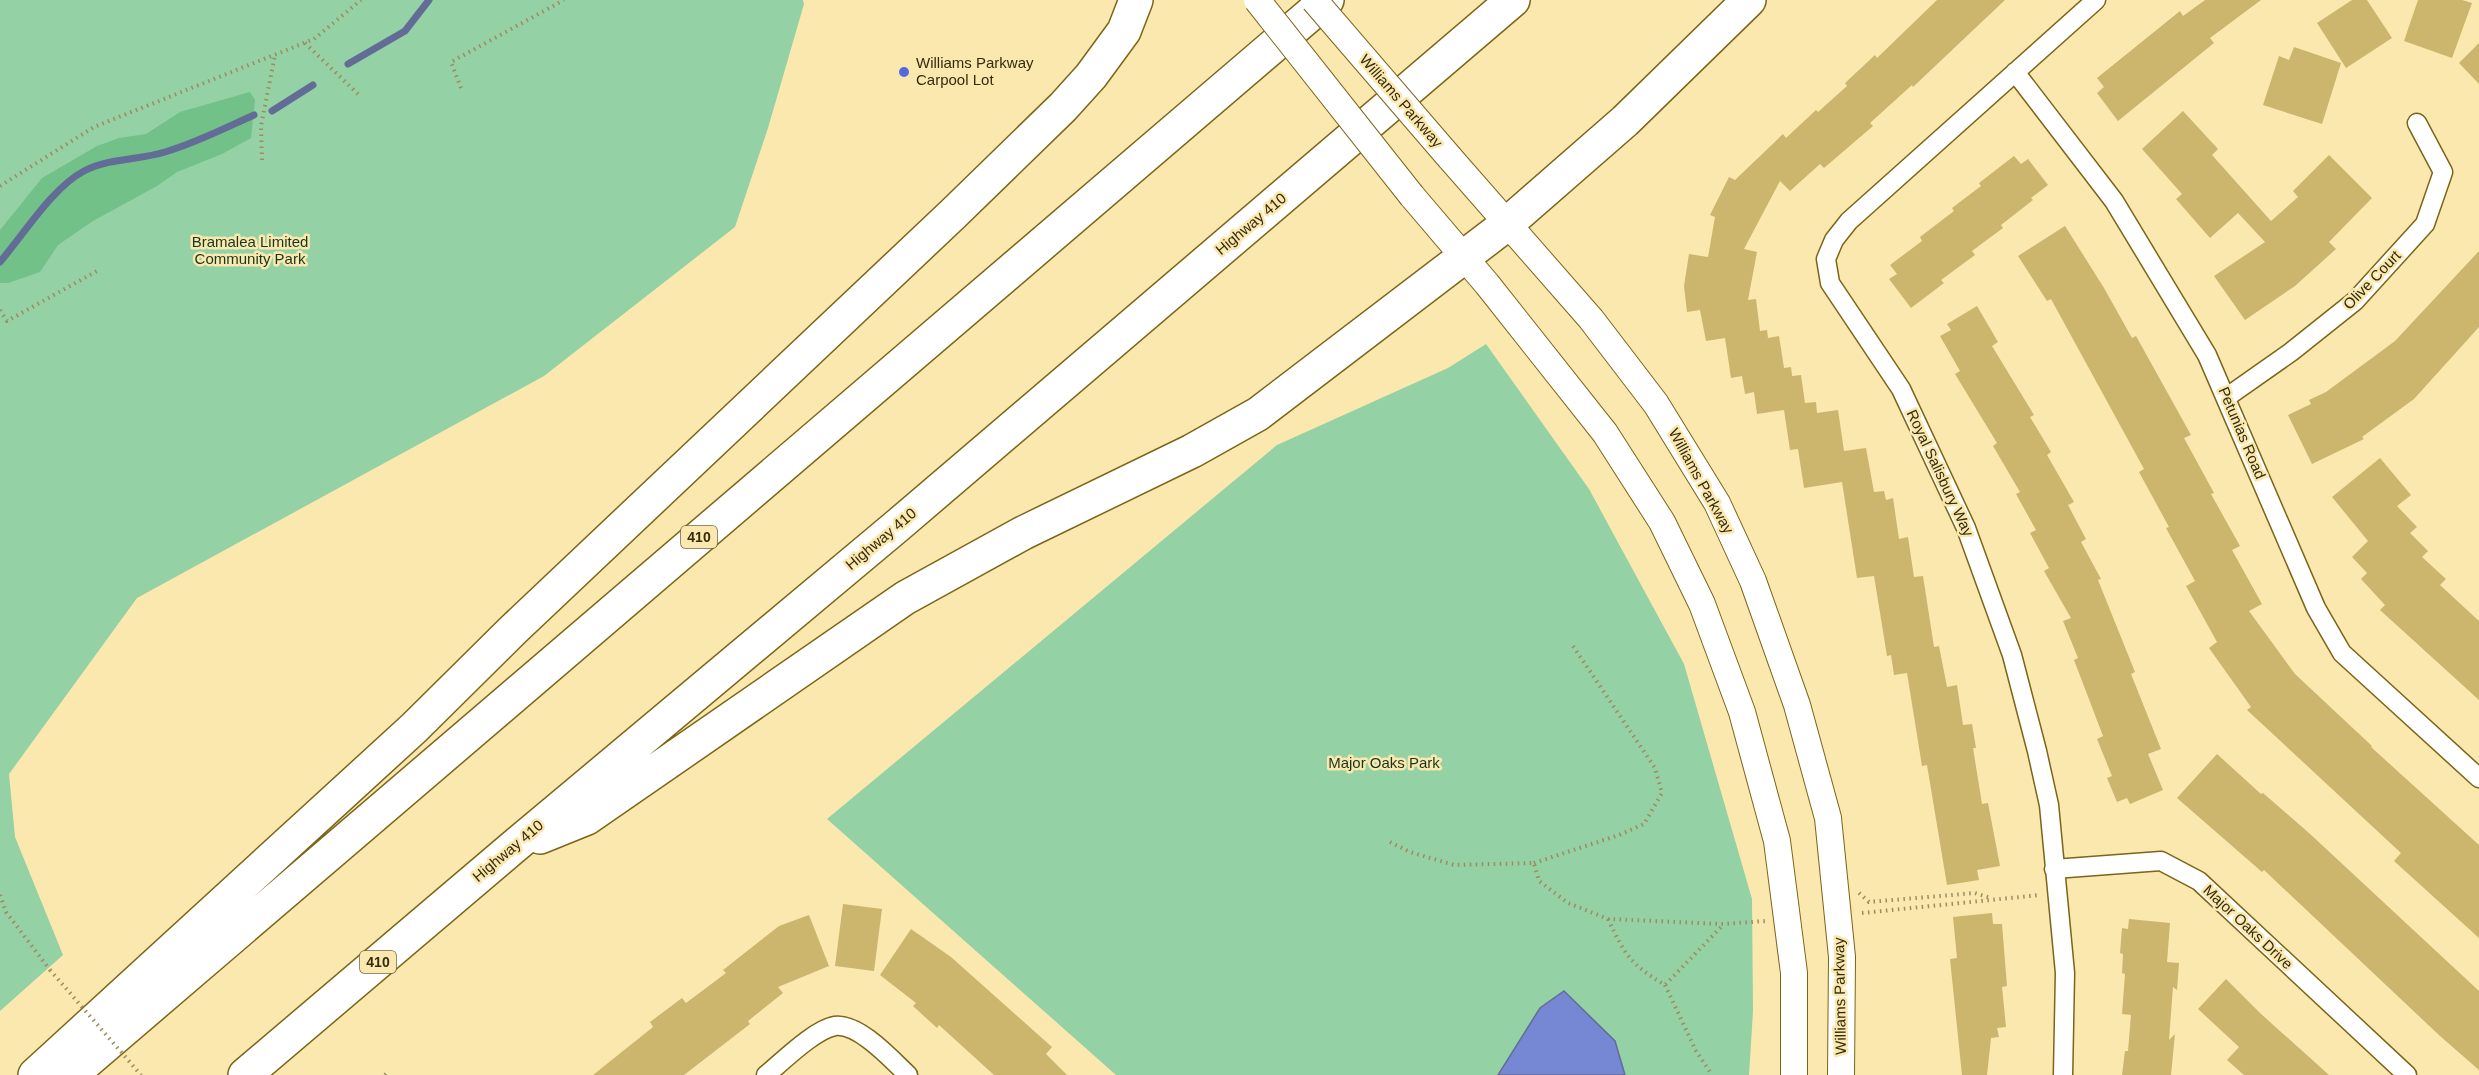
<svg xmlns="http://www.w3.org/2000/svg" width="2479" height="1075" font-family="Arial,sans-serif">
<rect width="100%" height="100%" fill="#fbe8ae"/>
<!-- green -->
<path fill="#94d1a4" d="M 0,0 L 803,0 L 804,4 L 768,128 L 735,227 L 544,376 L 137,598 L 9,774 L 15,837 L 63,955 L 0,1011 Z
M 1486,344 L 1589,489 L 1684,664 L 1752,899 L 1753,1011 L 1749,1075 L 1116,1075 L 827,819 L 1277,445 L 1448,368 Z"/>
<!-- forest -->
<path fill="#71c188" d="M 250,92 L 255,100 L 251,138 L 222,154 L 177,172 L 157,186 L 93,221 L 58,245 L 40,272 L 8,283 L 0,283 L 0,230 L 42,178 L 97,146 L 119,138 L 146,134 L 180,112 Z"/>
<!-- water -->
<path fill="#7688d3" stroke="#626c97" stroke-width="1.5" d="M 1564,991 L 1615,1041 L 1625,1075 L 1498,1075 L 1540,1008 Z"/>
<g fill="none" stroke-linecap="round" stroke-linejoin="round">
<!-- stream -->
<path stroke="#626c97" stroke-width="7" d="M 348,64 L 405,31 L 429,0
M 272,111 L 313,85
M 0,262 C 24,234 52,188 84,171 C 109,158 139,160 165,152 C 196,143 225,128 254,115"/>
</g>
<!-- building -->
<path fill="#ccb56c" d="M 1937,0 L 2005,0 L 1913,87 L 1912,85 L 1870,123 L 1873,126 L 1824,168 L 1820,164 L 1790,191 L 1780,181 L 1744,249 L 1757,252 L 1748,300 L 1756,299 L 1760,331 L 1767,330 L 1768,338 L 1779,336 L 1784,368 L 1791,367 L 1792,376 L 1801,375 L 1805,403 L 1816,402 L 1817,413 L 1838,410 L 1844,451 L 1866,448 L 1874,492 L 1884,491 L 1886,500 L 1893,498 L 1899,539 L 1908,537 L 1914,577 L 1923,576 L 1934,647 L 1939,646 L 1947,687 L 1957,685 L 1963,725 L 1972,724 L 1976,748 L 1973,748 L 1982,804 L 1988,803 L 2000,866 L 1977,870 L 1979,880 L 1947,885 L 1927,765 L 1922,766 L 1907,673 L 1894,675 L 1891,655 L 1887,656 L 1874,576 L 1857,578 L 1842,482 L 1804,488 L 1798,449 L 1790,450 L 1784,410 L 1757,414 L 1754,392 L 1745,394 L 1742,376 L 1731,378 L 1725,338 L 1706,341 L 1700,310 L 1687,312 L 1684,286 L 1689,254 L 1708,257 L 1715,217 L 1710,215 L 1729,177 L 1735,180 L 1783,134 L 1786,138 L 1816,110 L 1818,112 L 1847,86 L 1845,83 L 1875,55 L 1877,58 Z
M 2205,0 L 2261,0 L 2210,38 L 2214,43 L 2118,121 L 2097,93 L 2104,87 L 2097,78 L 2180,11 L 2183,16 Z
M 2352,0 L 2367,0 L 2392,38 L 2346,68 L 2317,23 Z
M 2418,0 L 2462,0 L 2472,3 L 2452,58 L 2404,41 Z
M 2479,43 L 2479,84 L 2459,63 Z
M 2294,47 L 2341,63 L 2322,124 L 2263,105 L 2279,56 L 2289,60 Z
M 2183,111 L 2218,149 L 2212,155 L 2271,221 L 2298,197 L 2293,191 L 2329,155 L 2372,198 L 2329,242 L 2336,249 L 2295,286 L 2245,320 L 2214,276 L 2265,242 L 2238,213 L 2210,238 L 2176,199 L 2182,194 L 2142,149 Z
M 2014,156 L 2021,164 L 2028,159 L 2048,185 L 2031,198 L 2033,200 L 2001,225 L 2003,228 L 1972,251 L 1975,255 L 1941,280 L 1944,283 L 1911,308 L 1889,279 L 1897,274 L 1890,265 L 1922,241 L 1920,237 L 1954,211 L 1952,208 L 1981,186 L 1979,183 Z
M 2065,226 L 2104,288 L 2132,338 L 2136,336 L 2191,435 L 2184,438 L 2214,493 L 2211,494 L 2240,546 L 2232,550 L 2262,604 L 2249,611 L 2295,674 L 2372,746 L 2371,747 L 2479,845 L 2479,938 L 2394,861 L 2401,853 L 2247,710 L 2251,707 L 2209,648 L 2217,642 L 2186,586 L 2195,581 L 2166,528 L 2169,527 L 2139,472 L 2144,469 L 2051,299 L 2047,301 L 2018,256 Z
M 2479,251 L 2479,327 L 2414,399 L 2362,437 L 2364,439 L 2312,464 L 2288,415 L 2311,404 L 2309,400 L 2326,392 L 2395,341 Z
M 1977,306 L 1998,342 L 1992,346 L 2034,415 L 2030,417 L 2051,452 L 2047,455 L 2074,502 L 2068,505 L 2086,539 L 2081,542 L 2101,579 L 2098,580 L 2135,672 L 2131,674 L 2161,749 L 2148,754 L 2163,790 L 2130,804 L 2127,798 L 2117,802 L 2107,778 L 2112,776 L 2097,739 L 2103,736 L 2074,660 L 2078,658 L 2063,621 L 2071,618 L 2044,571 L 2049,568 L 2030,533 L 2036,530 L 2016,494 L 2020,492 L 1993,446 L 1997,443 L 1955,374 L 1960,371 L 1940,336 L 1951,330 L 1947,324 Z
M 2380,458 L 2411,495 L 2397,506 L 2417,527 L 2410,533 L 2428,551 L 2422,557 L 2446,579 L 2440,585 L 2479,621 L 2479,700 L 2380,610 L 2385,605 L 2361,579 L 2367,573 L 2352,557 L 2368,541 L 2332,497 Z
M 2217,754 L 2261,794 L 2263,793 L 2309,833 L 2479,991 L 2479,1070 L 2440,1036 L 2264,870 L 2262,872 L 2177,798 Z
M 843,904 L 882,909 L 874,971 L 835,966 Z
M 1992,913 L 1993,924 L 2002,924 L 2007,986 L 2002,987 L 2006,1027 L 1997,1028 L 1999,1037 L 1991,1038 L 1987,1075 L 1962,1075 L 1950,959 L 1957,958 L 1953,917 Z
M 809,915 L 829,966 L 778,987 L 783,993 L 748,1021 L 750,1024 L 684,1075 L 593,1075 L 653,1027 L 650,1022 L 682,998 L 686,1003 L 726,973 L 723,970 L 779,926 Z
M 2129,919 L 2170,923 L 2167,962 L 2179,963 L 2177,990 L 2173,987 L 2169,1040 L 2175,1034 L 2171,1075 L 2122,1075 L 2125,1051 L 2128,1051 L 2131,1015 L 2122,1014 L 2125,974 L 2122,973 L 2123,954 L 2120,953 L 2122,928 L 2128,929 Z
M 911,929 L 951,957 L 1052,1047 L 1046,1054 L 1067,1075 L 994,1075 L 939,1025 L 937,1028 L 913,1006 L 916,1003 L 880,975 Z
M 2226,979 L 2260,1013 L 2329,1075 L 2244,1075 L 2227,1060 L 2239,1047 L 2198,1009 Z"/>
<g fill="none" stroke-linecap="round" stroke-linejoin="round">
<!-- minor casing -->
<g stroke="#7b6517" stroke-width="21">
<path id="minor" d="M 2015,72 L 2114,201 L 2207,355 L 2316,608 L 2342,653 L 2479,778
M 2227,397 L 2291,352 L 2355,301 L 2425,224 L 2443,172 L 2417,123
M 2054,869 L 2161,861 L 2199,881 L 2407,1075
M 766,1075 C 782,1062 815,1029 835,1026 C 859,1023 892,1060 908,1075
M 2063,1075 L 2065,973 L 2049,805 L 2037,751 L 2012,655 L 1966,528 L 1901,389 L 1830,283 L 1826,259 L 1834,240 L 1849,221 L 2096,0"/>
</g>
<!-- secondary casing -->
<g stroke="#7b6517" stroke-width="28">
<path id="secondary" d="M 1450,158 L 1591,319 L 1656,404 L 1717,503 L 1753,581 L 1797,705 L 1828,818 L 1842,957 L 1841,1075
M 1412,196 L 1487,284 L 1605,433 L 1662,522 L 1702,604 L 1742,712 L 1777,841 L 1794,973 L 1794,1075"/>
</g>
<!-- motorway casing -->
<g stroke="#7b6517" stroke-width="36">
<path id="motorway" d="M 540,837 L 587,818 L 905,598 L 1023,533 L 1192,451 L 1258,414 L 1507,224 L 1625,121 L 1749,0
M 35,1075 L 414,728 L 513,630 L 953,214 L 1063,107 L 1091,76 L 1124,31 L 1136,0
M 71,1075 L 1327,0
M 245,1075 L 511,849 L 897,526 L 1513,0"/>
</g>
<!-- path -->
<path stroke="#9b8d60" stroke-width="4" stroke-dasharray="1.5 4.5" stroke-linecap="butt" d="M 305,43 L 360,96
M 461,88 L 451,62 L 564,0
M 262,160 L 261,126 L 275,55
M 0,186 L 94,127 L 314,39 L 361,0
M 0,310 L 7,321 L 97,271
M 1390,842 L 1410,852 L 1454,865 L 1534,863 L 1539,881 L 1568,903 L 1608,919 L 1723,924 L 1766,921
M 1534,863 L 1619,835 L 1644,824 L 1662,793 L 1655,768 L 1571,643
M 1859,893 L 1869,902 L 1975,893 L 1991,898
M 0,895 L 6,912 L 50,970
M 1862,913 L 2040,895
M 1608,919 C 1625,955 1630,964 1665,985 L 1723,925
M 1665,985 L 1696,1051 L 1712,1075
M 385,1075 L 388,1072"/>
<!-- minor -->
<use href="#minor" stroke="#fff" stroke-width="18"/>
<!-- secondary -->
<use href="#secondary" stroke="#fff" stroke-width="26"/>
<!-- motorway -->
<use href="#motorway" stroke="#fff" stroke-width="33"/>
<!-- secondary-bridge casing -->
<g stroke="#7b6517" stroke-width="28" stroke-linecap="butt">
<path id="secondary-bridge" d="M 1257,0 L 1412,196
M 1314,0 L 1450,158"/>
</g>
<!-- path-bridge -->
<path stroke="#9b8d60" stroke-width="4" stroke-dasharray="1.5 4.5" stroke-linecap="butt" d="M 50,970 L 141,1075"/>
<!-- secondary-bridge -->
<use href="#secondary-bridge" stroke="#fff" stroke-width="26"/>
</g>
<!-- markers -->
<circle fill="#5569df" stroke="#fbe8ae" stroke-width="2" cx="904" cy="72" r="6"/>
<g text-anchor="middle" stroke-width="5" stroke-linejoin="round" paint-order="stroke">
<!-- shield labels -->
<g fill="#fbe8ae" stroke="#70643d" stroke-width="1.5">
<rect x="681" y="526" width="36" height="22" rx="4.5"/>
<rect x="360" y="951" width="36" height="22" rx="4.5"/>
</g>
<g font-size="14" font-weight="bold" fill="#342b0c">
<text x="699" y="542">410</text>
<text x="378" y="967">410</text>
</g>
<!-- poi labels -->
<g font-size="15" fill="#342b0c" stroke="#fbe8ae" text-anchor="start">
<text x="916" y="68">Williams Parkway<tspan x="916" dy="17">Carpool Lot</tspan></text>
</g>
<!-- street labels -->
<g font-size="15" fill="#342b0c" stroke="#fbe8ae">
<text transform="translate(1401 101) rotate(49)" y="5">Williams Parkway</text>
<text transform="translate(1251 224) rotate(-40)" y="5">Highway 410</text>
<text transform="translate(2372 280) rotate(-46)" y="5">Olive Court</text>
<text transform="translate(2242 433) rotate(67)" y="5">Petunias Road</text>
<text transform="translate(1940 473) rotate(65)" y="5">Royal Salisbury Way</text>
<text transform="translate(1701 481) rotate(61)" y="5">Williams Parkway</text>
<text transform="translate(881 539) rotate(-40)" y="5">Highway 410</text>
<text transform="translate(508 851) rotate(-40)" y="5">Highway 410</text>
<text transform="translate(2248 927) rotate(43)" y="5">Major Oaks Drive</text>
<text transform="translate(1840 996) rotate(-91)" y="5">Williams Parkway</text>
</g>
<!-- park labels -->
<g font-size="15" fill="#153720" stroke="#fbe8ae">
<text x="250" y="247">Bramalea Limited<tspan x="250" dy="17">Community Park</tspan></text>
<text x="1384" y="768">Major Oaks Park</text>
</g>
</g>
</svg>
